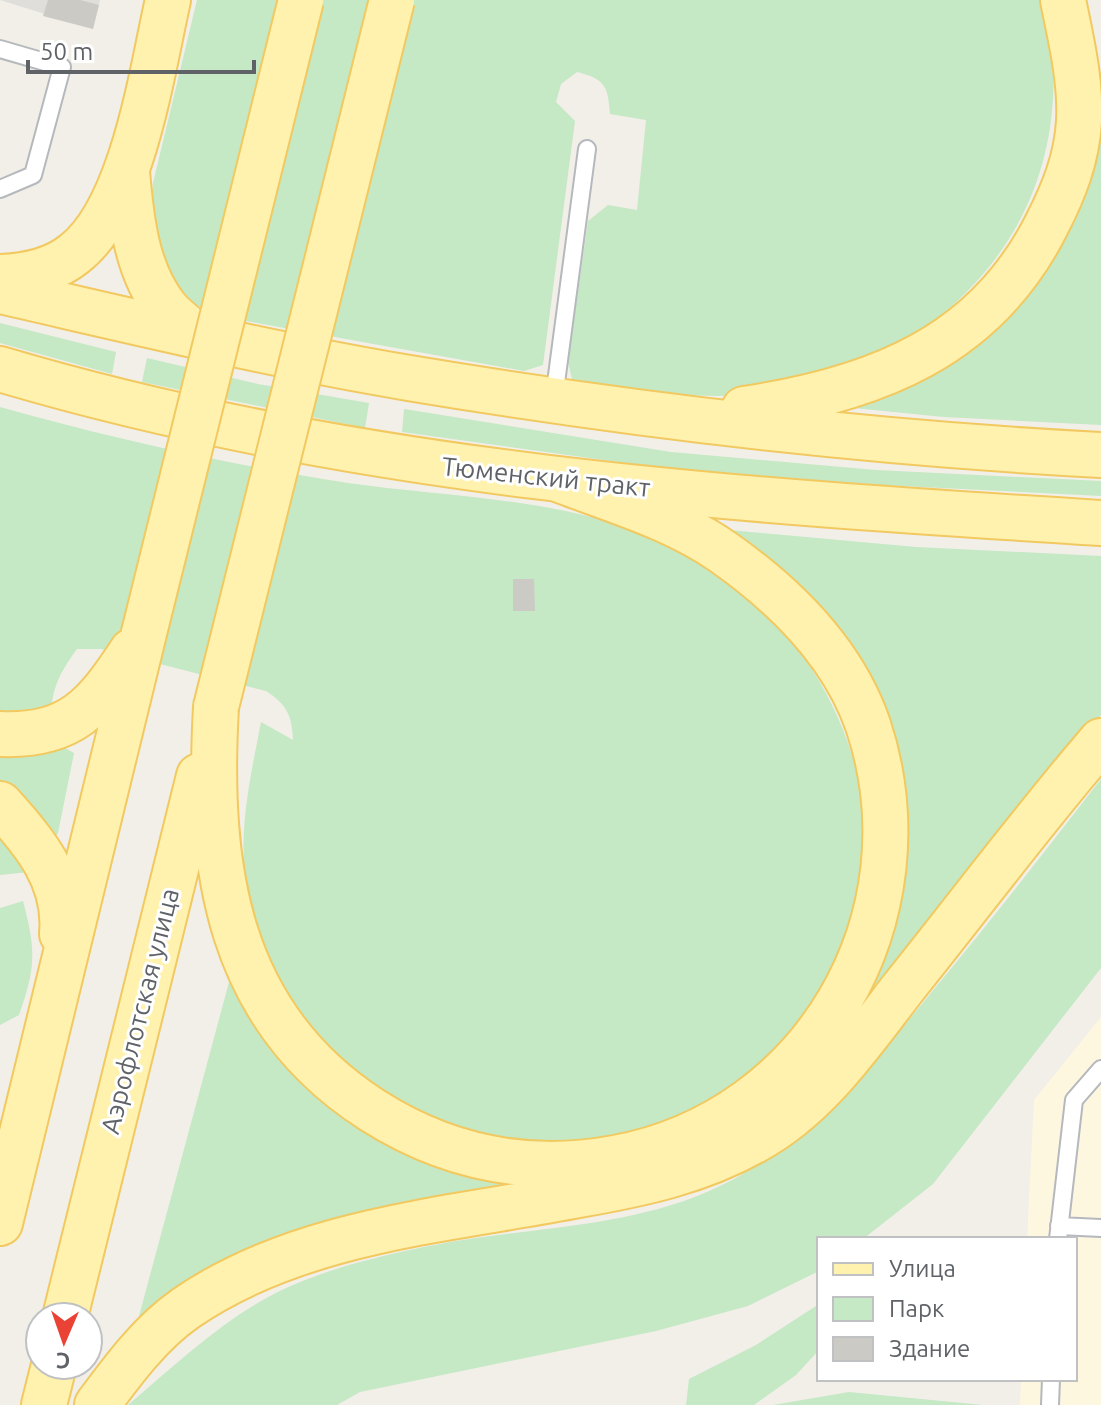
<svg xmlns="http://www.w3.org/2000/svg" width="1101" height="1405" font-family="Ubuntu,sans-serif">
<rect width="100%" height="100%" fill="#f1efe8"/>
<!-- commercial -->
<path fill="#fef7e0" d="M 1101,1017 L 1101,1405 L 1020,1405 L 1021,1379 L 1075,1379 L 1075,1239 L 1027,1239 L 1034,1100 Z"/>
<!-- industrial -->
<path fill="#e0deda" d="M 0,0 L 100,0 L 93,29 Z"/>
<!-- green -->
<path fill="#c5e8c5" d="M 197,0 L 1046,0 C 1068,116 1044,222 954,304 C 936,321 915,340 892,352 C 871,362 844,366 822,373 C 798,380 771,393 746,395 C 687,399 630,390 572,379 L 568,362 L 588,221 L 608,205 L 637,210 L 646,120 L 610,114 C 608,86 605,79 577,72 L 561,84 L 556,102 L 575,121 L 543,365 L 524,371 L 235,319 L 196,305 L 172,280 L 150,222 L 153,183 Z
M 1090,85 L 1101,135 L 1101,425 L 944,417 L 844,407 L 982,331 Z
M 0,323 L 116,352 L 112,374 L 0,343 Z
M 147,358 L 258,384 L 369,403 L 365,428 L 142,382 Z
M 0,407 C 114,439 231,465 348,483 C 452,498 581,498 675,548 C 770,600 830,670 858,775 C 870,820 871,880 858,925 C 849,956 828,984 809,1009 C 794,1030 777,1061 756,1076 C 733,1092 686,1119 661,1128 C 642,1135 565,1147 544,1147 C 441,1148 337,1081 284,995 C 265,963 252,919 246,883 C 238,828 251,775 261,722 L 293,740 C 292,715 287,705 266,691 L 101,649 L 77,649 C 52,683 48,701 54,742 L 74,753 L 58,833 L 29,872 L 0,875 Z
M 404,409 L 671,452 L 876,470 L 1101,481 L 1101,496 L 881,485 L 676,470 L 402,432 Z
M 718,529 L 916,547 L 1101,556 L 1101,715 L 819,1067 L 862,993 L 881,724 Z
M 1101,779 L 1101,968 L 933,1184 L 863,1239 L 819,1239 L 819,1271 L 748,1306 L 656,1331 L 360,1392 L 337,1405 L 128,1405 C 174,1366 219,1323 272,1295 C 326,1266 415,1247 476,1238 C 553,1227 635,1223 707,1192 C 805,1150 869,1068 935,988 C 992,920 1046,850 1101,779 Z
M 23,901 C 36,950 36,967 19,1015 L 0,1025 L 0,908 Z
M 232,971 L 287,1063 L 565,1182 L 135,1331 Z
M 819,1304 L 819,1350 L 796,1375 L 754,1405 L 686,1405 L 689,1379 L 756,1345 Z
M 849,1392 L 983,1405 L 773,1405 Z"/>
<!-- building -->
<path fill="#cccac5" d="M 48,0 L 80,0 L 99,5 L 93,29 L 43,16 Z
M 513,579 L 534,579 L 535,611 L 513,611 Z"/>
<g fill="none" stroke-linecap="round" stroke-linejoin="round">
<!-- lane casing -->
<g stroke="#b5b8bc" stroke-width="20">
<path id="lane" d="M 0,49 L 62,67 L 33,175 L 0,189
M 554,398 L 587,149
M 1059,1226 L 1101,1228
M 1058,1239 L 1074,1100 L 1101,1069
M 1050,1405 L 1051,1379"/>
</g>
<!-- primary casing -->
<g stroke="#f2c960" stroke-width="48">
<path id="primary" d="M 127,172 C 131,218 136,270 166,308 C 175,319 188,328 199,337
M 0,277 C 26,276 53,271 74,254 C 133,209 152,70 168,0
M 0,291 C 136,322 272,355 409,378 C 637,416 870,443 1101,455
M 0,369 C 360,476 729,500 1101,523
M 744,409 C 873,390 985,348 1047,224 C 1064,191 1077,158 1079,121 C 1081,80 1071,40 1063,0
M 216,707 C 207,867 226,1016 372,1110 C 447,1158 528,1174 615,1158 C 813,1122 932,917 868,725 C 843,653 784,595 723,552 C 674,518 615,501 560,480
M 0,734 C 71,737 95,707 132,651
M 0,804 C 34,841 67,880 62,934
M 0,1223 L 144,633
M 65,1317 L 199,776
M 44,1405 L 54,1365
M 97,1405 C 123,1370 150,1333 186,1308 C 299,1230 449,1220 579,1195 C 641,1184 699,1172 754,1141 C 817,1107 860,1044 903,988 C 969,906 1032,821 1101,741"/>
</g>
<!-- lane -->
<use href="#lane" stroke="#fff" stroke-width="16"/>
<!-- primary -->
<use href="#primary" stroke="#fff2af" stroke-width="44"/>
<!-- primary-bridge casing -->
<g stroke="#f2c960" stroke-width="48" stroke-linecap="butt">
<path id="primary-bridge" d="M 144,633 L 301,0
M 216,707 L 392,0"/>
</g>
<!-- primary-bridge -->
<use href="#primary-bridge" stroke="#fff2af" stroke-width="44"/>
</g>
<g text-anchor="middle" stroke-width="6" stroke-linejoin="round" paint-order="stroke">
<!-- street labels -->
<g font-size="26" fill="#5f6368" stroke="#fff">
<text transform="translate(546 477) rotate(6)" y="9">Тюменский тракт</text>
<text transform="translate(140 1011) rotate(-76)" y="9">Аэрофлотская улица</text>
</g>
</g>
<!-- legend -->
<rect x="817" y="1237" width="260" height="144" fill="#ffffff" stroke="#bfc1c3" stroke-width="2"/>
<rect x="833" y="1263" width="40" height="12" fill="#fff2af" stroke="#bfc1c3" stroke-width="2"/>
<text x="889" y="1277" font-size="24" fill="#5f6368">Улица</text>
<rect x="833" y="1297" width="40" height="24" fill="#c5e8c5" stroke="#bfc1c3" stroke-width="2"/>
<text x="889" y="1317" font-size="24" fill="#5f6368">Парк</text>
<rect x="833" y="1337" width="40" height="24" fill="#cccac5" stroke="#bfc1c3" stroke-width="2"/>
<text x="889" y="1357" font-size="24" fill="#5f6368">Здание</text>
<!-- north arrow -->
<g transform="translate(64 1341) rotate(182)"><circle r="38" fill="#ffffff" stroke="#bfc1c3" stroke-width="2"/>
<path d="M0-6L14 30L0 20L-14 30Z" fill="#ea4335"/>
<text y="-12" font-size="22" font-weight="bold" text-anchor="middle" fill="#5f6368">С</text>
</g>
<!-- scale -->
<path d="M28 60v12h226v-12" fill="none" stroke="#5f6368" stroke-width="4"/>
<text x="40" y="60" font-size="24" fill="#5f6368" stroke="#ffffff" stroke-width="6" paint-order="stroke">50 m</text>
</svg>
